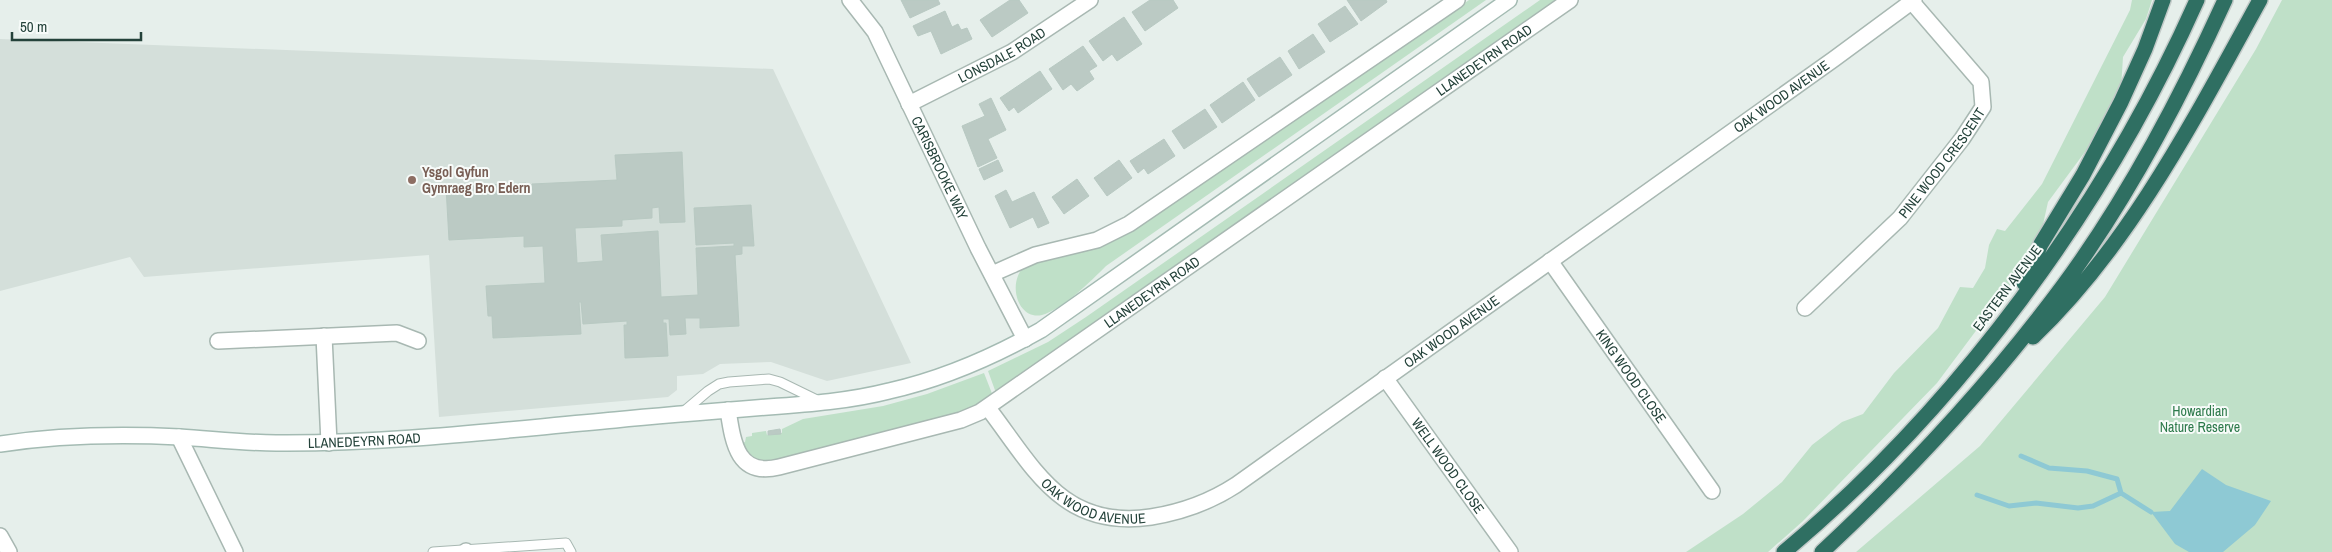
<svg xmlns="http://www.w3.org/2000/svg" width="2332" height="552" font-family="'Archivo Narrow',sans-serif">
<rect width="100%" height="100%" fill="#e6efeb"/>
<!-- built -->
<path fill="#d4dfda" d="M 0,39 L 773,69 L 911,363 L 827,381 L 771,362 L 720,364 L 703,374 L 677,376 L 677,390 L 668,397 L 439,417 L 429,255 L 144,277 L 130,257 L 0,291 Z"/>
<!-- green -->
<path fill="#bfe0c8" d="M 1469,0 L 1486,0 L 1106,266 C 1091,281 1063,309 1042,315 C 1016,321 1005,277 1029,263 L 1071,253 L 1349,79 L 1353,81 Z
M 1540,0 L 1559,0 L 996,393 L 988,371 L 1048,342 L 1086,317 Z
M 2132,0 L 2152,0 L 2146,19 L 2123,57 L 2121,88 L 2090,145 L 2048,202 L 2042,229 L 2022,269 L 1937,383 L 1803,521 L 1768,552 L 1686,552 L 1743,514 L 1782,482 L 1812,445 L 1842,422 L 1863,414 L 1894,373 L 1938,328 L 1960,287 L 1973,288 L 1985,268 L 1989,245 L 1997,229 L 2005,231 L 2042,184 L 2130,10 Z
M 2282,0 L 2332,0 L 2332,552 L 1856,552 L 1980,446 L 2105,297 L 2256,49 Z
M 984,373 L 993,396 L 968,410 L 949,416 L 771,463 L 753,460 L 741,443 L 745,442 L 746,437 L 752,436 L 752,433 L 766,431 L 767,435 L 782,433 L 782,429 L 803,419 L 883,406 L 927,394 Z"/>
<!-- water -->
<path fill="#8ec9d4" d="M 2202,469 L 2226,485 L 2271,501 L 2255,525 L 2223,552 L 2189,552 L 2175,544 L 2151,512 L 2170,511 Z"/>
<g fill="none" stroke-linecap="round" stroke-linejoin="round">
<!-- stream -->
<path stroke="#8ec9d4" stroke-width="5" d="M 2021,456 L 2049,468 L 2087,471 L 2117,479 L 2121,493
M 1977,495 L 2009,506 L 2036,503 L 2078,508 L 2093,506 L 2121,493 L 2151,512"/>
</g>
<!-- building -->
<path fill="#bbcac4" stroke="#b8c9c2" d="M 901,0 L 938,0 L 940,4 L 910,18 Z
M 1010,0 L 1019,0 L 1028,13 L 992,37 L 980,20 Z
M 1150,0 L 1173,0 L 1178,8 L 1145,31 L 1132,12 Z
M 1347,0 L 1386,0 L 1387,2 L 1361,21 Z
M 1345,6 L 1358,24 L 1330,42 L 1318,24 Z
M 945,11 L 952,27 L 958,24 L 961,30 L 967,28 L 972,39 L 941,54 L 931,31 L 918,36 L 913,26 Z
M 1124,17 L 1142,44 L 1117,61 L 1112,54 L 1103,61 L 1089,41 Z
M 1313,34 L 1325,52 L 1299,69 L 1288,51 Z
M 1083,46 L 1097,66 L 1089,71 L 1094,79 L 1077,91 L 1071,84 L 1063,90 L 1049,69 Z
M 1280,57 L 1292,75 L 1259,97 L 1247,79 Z
M 1040,71 L 1052,89 L 1018,113 L 1014,107 L 1009,111 L 1000,98 Z
M 1243,82 L 1255,100 L 1222,123 L 1210,105 Z
M 991,98 L 1006,130 L 988,139 L 997,158 L 978,167 L 962,126 L 985,116 L 979,104 Z
M 1205,109 L 1217,127 L 1184,149 L 1172,131 Z
M 1164,139 L 1175,156 L 1148,174 L 1144,168 L 1138,173 L 1130,161 Z
M 682,152 L 685,222 L 660,223 L 659,207 L 652,208 L 652,218 L 622,220 L 622,226 L 575,228 L 577,263 L 603,261 L 601,235 L 658,231 L 661,297 L 698,295 L 696,248 L 734,246 L 734,243 L 696,245 L 694,208 L 751,205 L 754,246 L 742,246 L 742,254 L 735,255 L 739,326 L 700,328 L 700,318 L 685,318 L 686,334 L 670,335 L 669,319 L 663,319 L 663,323 L 666,323 L 668,356 L 625,358 L 624,325 L 627,325 L 627,321 L 583,324 L 581,302 L 579,302 L 581,334 L 493,338 L 492,316 L 488,316 L 486,286 L 545,283 L 543,246 L 524,247 L 524,236 L 449,240 L 446,187 L 526,183 L 527,193 L 533,193 L 532,184 L 617,180 L 615,155 Z
M 998,160 L 1003,171 L 984,180 L 979,169 Z
M 1119,160 L 1132,178 L 1107,196 L 1094,178 Z
M 1077,179 L 1089,196 L 1064,214 L 1052,197 Z
M 1006,190 L 1012,202 L 1034,192 L 1049,223 L 1038,228 L 1033,217 L 1010,228 L 995,196 Z
M 780,429 L 781,434 L 768,435 L 768,431 Z"/>
<g fill="none" stroke-linecap="round" stroke-linejoin="round">
<!-- lane casing -->
<g stroke="#a8b8b2" stroke-width="11">
<path id="lane" d="M 682,413 L 708,391 L 719,384 L 729,382 L 769,379 L 780,382 L 819,401
M 433,552 L 566,543 L 571,552"/>
</g>
<!-- street casing -->
<g stroke="#a8b8b2" stroke-width="18">
<g id="street">
<path id="s1" d="M 850,0 L 875,32 L 978,248 L 1025,339"/>
<path id="s2" d="M 909,104 L 1012,52 L 1090,0"/>
<path id="s3" d="M 1550,261 L 1712,491"/>
<path d="M 992,274 L 1035,255 L 1097,240 L 1129,224 L 1457,0"/>
<path id="s4" d="M 1805,308 L 1900,218 L 1962,139 L 1983,107 L 1981,82 L 1912,2"/>
<path d="M 324,336 L 329,443"/>
<path d="M 218,341 L 397,333 L 418,341"/>
<path id="s5" d="M 1385,378 L 1510,552"/>
<path id="s6" d="M 988,408 C 1034,468 1062,530 1151,517 C 1182,512 1210,502 1236,485 L 1834,59 L 1914,0"/>
<path id="s7" d="M 728,410 C 733,442 737,477 779,467 L 961,420 L 980,412 L 1570,0"/>
<path d="M 179,437 L 235,552"/>
<path d="M 0,536 L 9,552"/>
<path d="M 466,551 L 466,552"/>
</g>
</g>
<!-- secondary casing -->
<g stroke="#a4bbb3" stroke-width="18">
<g id="secondary">
<path id="s8" d="M 0,444 C 60,435 120,434 180,437 C 212,439 244,443 276,443 C 389,444 502,430 615,420 C 666,415 717,411 768,407 C 809,404 850,401 889,391 C 943,379 993,357 1041,330 L 1509,0"/>
</g>
</g>
<!-- highway casing -->
<g stroke="#c2cac8" stroke-width="18">
<path id="highway" d="M 2024,283 L 2041,244 L 2083,175 L 2121,102 L 2145,49 L 2163,0
M 2033,337 C 2130,245 2196,116 2260,0
M 1784,552 C 1958,407 2105,207 2197,0
M 1822,552 C 1910,470 1991,383 2063,286 C 2128,198 2180,99 2225,0"/>
</g>
<!-- lane -->
<use href="#lane" stroke="#fff" stroke-width="9"/>
<!-- street -->
<use href="#street" stroke="#fff" stroke-width="15"/>
<!-- secondary -->
<use href="#secondary" stroke="#fff" stroke-width="15"/>
<!-- highway -->
<use href="#highway" stroke="#2f6f62" stroke-width="15"/>
</g>
<!-- markers -->
<circle fill="#8d6e63" stroke="#f7fbf9" stroke-width="2" cx="412" cy="180" r="5"/>
<g text-anchor="middle" stroke-width="4" stroke-linejoin="round" paint-order="stroke">
<!-- street labels -->
<g font-size="14" fill="#24423a" stroke="#f7fbf9">
<text dy="5" stroke="none"><textPath href="#s2" startOffset="105">LONSDALE ROAD</textPath></text>
<text dy="5" stroke="none"><textPath href="#s7" startOffset="914">LLANEDEYRN ROAD</textPath></text>
<text dy="5" stroke="none"><textPath href="#s6" startOffset="971">OAK WOOD AVENUE</textPath></text>
<text dy="5" stroke="none"><textPath href="#s4" startOffset="200">PINE WOOD CRESCENT</textPath></text>
<text dy="5" stroke="none"><textPath href="#s1" startOffset="191">CARISBROOKE WAY</textPath></text>
<text transform="translate(2007 288) rotate(-53)" y="5">EASTERN AVENUE</text>
<text dy="5" stroke="none"><textPath href="#s7" startOffset="509">LLANEDEYRN ROAD</textPath></text>
<text dy="5" stroke="none"><textPath href="#s6" startOffset="566">OAK WOOD AVENUE</textPath></text>
<text dy="5" stroke="none"><textPath href="#s3" startOffset="141">KING WOOD CLOSE</textPath></text>
<text dy="5" stroke="none"><textPath href="#s8" startOffset="365">LLANEDEYRN ROAD</textPath></text>
<text dy="5" stroke="none"><textPath href="#s5" startOffset="108">WELL WOOD CLOSE</textPath></text>
<text dy="5" stroke="none"><textPath href="#s6" startOffset="148">OAK WOOD AVENUE</textPath></text>
</g>
<!-- education labels -->
<g font-size="14" font-weight="bold" fill="#785e54" stroke="#f7fbf9" text-anchor="start">
<text x="422" y="177">Ysgol Gyfun<tspan x="422" dy="16">Gymraeg Bro Edern</tspan></text>
</g>
<!-- park labels -->
<g font-size="14" fill="#2d7a4b" stroke="#f7fbf9">
<text x="2200" y="416">Howardian<tspan x="2200" dy="16">Nature Reserve</tspan></text>
</g>
</g>
<!-- scale -->
<path d="M12 32v8h129v-8" fill="none" stroke="#24423a" stroke-width="2.5"/>
<text x="20" y="32" font-size="15" fill="#24423a" stroke="#f7fbf9" stroke-width="4" paint-order="stroke">50 m</text>
</svg>
